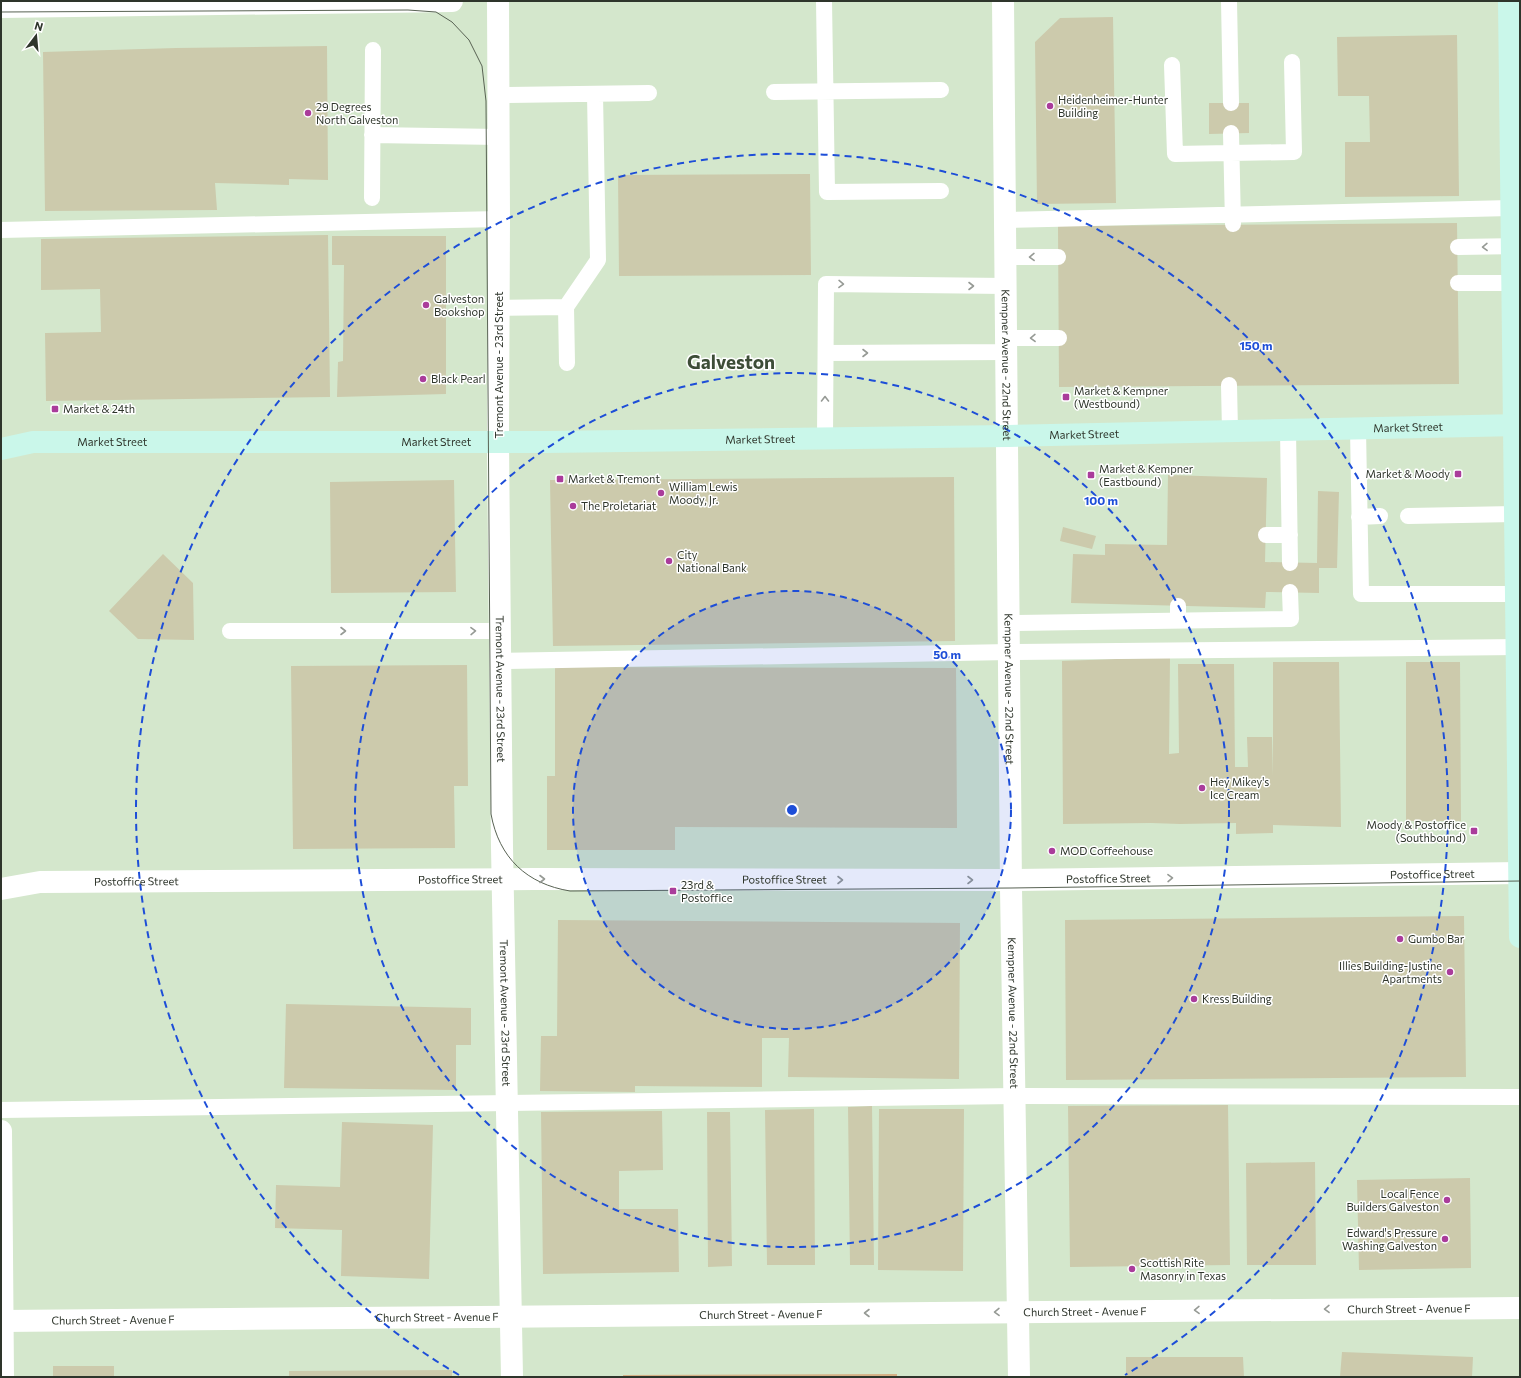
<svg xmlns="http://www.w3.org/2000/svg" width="1521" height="1378" font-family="Commissioner,sans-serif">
<rect width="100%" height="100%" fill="#d4e7cc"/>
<!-- green -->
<path fill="#d5b186" d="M 897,1374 L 897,1377 L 623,1377 L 623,1375 Z"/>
<!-- building -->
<path fill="#cccaac" d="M 1113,17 L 1116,203 L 1037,204 L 1035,42 L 1060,18 Z
M 1457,35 L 1459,196 L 1345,197 L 1345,142 L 1370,142 L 1369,96 L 1338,96 L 1337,37 Z
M 327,46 L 328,180 L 289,179 L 289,185 L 215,183 L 217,210 L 45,211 L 43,52 L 176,48 Z
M 1209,103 L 1249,103 L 1249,133 L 1209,134 Z
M 810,174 L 811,275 L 619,276 L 618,175 Z
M 1457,223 L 1459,384 L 1059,387 L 1058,226 Z
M 328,235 L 330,397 L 46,401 L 45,333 L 101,332 L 100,289 L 41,290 L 41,239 Z
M 332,236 L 446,236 L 446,394 L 337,397 L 338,362 L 343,361 L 344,265 L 332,265 Z
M 1168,475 L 1267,478 L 1265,562 L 1317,563 L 1318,491 L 1339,492 L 1337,568 L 1319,568 L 1319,593 L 1266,592 L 1265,608 L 1071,603 L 1073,554 L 1105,555 L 1105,544 L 1167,545 Z
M 954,477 L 955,641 L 553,646 L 550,480 Z
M 454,480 L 456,592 L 331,593 L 330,482 Z
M 1063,527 L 1096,536 L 1092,549 L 1060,541 Z
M 163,554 L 193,583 L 194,640 L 138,639 L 109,611 Z
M 1170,657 L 1169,754 L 1179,753 L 1178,664 L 1234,664 L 1235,767 L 1248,767 L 1247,737 L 1272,737 L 1273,776 L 1273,662 L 1339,662 L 1341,827 L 1273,825 L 1273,833 L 1236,834 L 1236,823 L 1180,824 L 1151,823 L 1063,824 L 1062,661 Z
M 1406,662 L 1460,662 L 1461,821 L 1406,821 Z
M 467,665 L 468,786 L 454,786 L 455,848 L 293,849 L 291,666 Z
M 555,667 L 956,668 L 957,828 L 675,827 L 675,850 L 547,850 L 547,776 L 555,776 Z
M 1464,916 L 1466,1077 L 1066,1080 L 1065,920 Z
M 558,920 L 960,923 L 959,1079 L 788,1077 L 789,1038 L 762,1038 L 762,1087 L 635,1086 L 635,1092 L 540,1091 L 541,1036 L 557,1036 Z
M 286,1004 L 471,1008 L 471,1045 L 456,1045 L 456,1090 L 284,1088 Z
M 1228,1105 L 1230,1265 L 1070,1267 L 1068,1106 Z
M 872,1106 L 874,1265 L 850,1265 L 848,1107 Z
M 814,1109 L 815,1265 L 767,1265 L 765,1110 Z
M 879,1109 L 964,1109 L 963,1271 L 878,1270 Z
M 662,1111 L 663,1170 L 619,1171 L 619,1209 L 678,1209 L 679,1272 L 543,1274 L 541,1112 Z
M 707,1112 L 730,1112 L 732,1266 L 708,1267 Z
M 342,1122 L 433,1125 L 429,1279 L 341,1276 L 342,1230 L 275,1228 L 276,1185 L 340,1187 Z
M 1315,1162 L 1316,1265 L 1247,1265 L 1246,1163 Z
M 1470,1178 L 1471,1268 L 1359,1270 L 1357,1180 Z
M 1342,1352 L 1473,1357 L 1472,1377 L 1340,1377 Z
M 1126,1357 L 1243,1357 L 1244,1377 L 1126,1377 Z
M 53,1366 L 114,1366 L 114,1377 L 53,1377 Z
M 452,1370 L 452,1377 L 289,1377 L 289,1371 Z"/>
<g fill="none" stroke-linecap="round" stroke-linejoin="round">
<!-- service -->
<path stroke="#fff" stroke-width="16" d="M 824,1 L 827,192 L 941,191
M 1229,1 L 1231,103
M 1172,65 L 1175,154 L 1294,152 L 1292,62
M 774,92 L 941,90
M 499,95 L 649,93
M 1231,133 L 1233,224
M 372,135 L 499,137
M 372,198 L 373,50
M 1005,220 L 1511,208
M 1,230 L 499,219
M 1458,247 L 1520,246
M 1005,257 L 1058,257
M 1458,283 L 1512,283
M 566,307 L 567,363
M 499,308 L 566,307 L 598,260 L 595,94
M 1006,338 L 1059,338
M 826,353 L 1007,352
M 1229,385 L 1230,431
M 1358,429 L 1361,594 L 1516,594
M 1288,430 L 1290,563
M 825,438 L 826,284 L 1006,286
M 1408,516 L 1515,514
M 1359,517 L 1380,516
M 1266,535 L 1290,535
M 1178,606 L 1178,620
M 1010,623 L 1291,619 L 1290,592
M 230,631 L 500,631
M 501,661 L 1010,652 L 1520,647
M 1,1110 L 1015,1096 L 1520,1097"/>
<!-- minor -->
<g stroke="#fff" stroke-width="22">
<path id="s1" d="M 1003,1 L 1011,888 L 1019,1377"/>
<path d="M 1,7 L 452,1"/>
<path id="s2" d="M 1,889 L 40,882 L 534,879 L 1012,880 L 1520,873"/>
<path d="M 1,1131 L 3,1377"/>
</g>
<!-- tertiary -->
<g stroke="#fff" stroke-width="22">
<path id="s3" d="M 498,1 L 499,219 L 498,442 L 502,847 L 512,1377"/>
<path id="s4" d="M 1,1321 L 1520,1308"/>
</g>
<!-- secondary -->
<g stroke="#caf7ea" stroke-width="22">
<path d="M 1509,1 L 1520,937"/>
<path id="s5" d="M 1,449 L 33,442 L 545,442 L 1008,436 L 1520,425"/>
</g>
<!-- tram -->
<path stroke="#586253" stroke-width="1" d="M 1,12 L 408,10 L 436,12 L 452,22 L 469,40 L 482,66 L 486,101 L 491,814 C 499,858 527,884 570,891 L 1011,888 L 1520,881"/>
</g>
<!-- one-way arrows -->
<defs><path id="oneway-chevron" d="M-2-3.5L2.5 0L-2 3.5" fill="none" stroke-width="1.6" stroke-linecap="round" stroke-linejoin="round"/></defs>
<g stroke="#969a95">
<use href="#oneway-chevron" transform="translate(1485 247) rotate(179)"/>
<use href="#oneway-chevron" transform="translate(1032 257) rotate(179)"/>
<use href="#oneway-chevron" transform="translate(841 284) rotate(1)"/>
<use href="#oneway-chevron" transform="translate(971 286)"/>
<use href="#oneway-chevron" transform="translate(1033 338) rotate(179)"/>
<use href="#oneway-chevron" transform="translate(865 353)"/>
<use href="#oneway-chevron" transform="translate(825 399) rotate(-90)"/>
<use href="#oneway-chevron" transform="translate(343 631)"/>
<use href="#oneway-chevron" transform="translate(473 631) rotate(-1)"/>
<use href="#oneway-chevron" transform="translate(1170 878) rotate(-1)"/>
<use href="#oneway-chevron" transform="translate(542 879)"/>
<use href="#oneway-chevron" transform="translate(840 880)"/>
<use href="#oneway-chevron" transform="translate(970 880)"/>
<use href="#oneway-chevron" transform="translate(1327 1309) rotate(179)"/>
<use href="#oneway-chevron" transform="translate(1197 1310) rotate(179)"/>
<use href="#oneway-chevron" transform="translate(997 1312) rotate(179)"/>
<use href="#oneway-chevron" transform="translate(867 1313) rotate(180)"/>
</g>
<!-- distance rings -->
<circle cx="792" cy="810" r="219" fill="#1d4ed8" fill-opacity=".12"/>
<g fill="none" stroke="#1d4ed8" stroke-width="2" stroke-dasharray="7 5">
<circle cx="792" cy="810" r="219"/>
<circle cx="792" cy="810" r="437"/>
<path d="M459 1375A656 656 0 1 1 1125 1375"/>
</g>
<!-- markers -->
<g fill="#aa3c9b" stroke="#fff" stroke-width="1.5">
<circle cx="1050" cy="106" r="4"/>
<circle cx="308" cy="113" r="4"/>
<circle cx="426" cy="305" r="4"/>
<circle cx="423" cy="379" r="4"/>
<rect x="1062" y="393" width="8" height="8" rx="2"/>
<rect x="51" y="405" width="8" height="8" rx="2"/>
<rect x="1454" y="470" width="8" height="8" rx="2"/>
<rect x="1087" y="471" width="8" height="8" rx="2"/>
<rect x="556" y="475" width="8" height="8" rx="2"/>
<circle cx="661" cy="493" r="4"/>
<circle cx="573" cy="506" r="4"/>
<circle cx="669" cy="561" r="4"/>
<circle cx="1202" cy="788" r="4"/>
<rect x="1470" y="827" width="8" height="8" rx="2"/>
<circle cx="1052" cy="851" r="4"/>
<rect x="669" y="887" width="8" height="8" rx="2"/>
<circle cx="1400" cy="939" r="4"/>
<circle cx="1450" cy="972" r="4"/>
<circle cx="1194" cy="999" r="4"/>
<circle cx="1447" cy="1200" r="4"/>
<circle cx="1445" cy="1239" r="4"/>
<circle cx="1132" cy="1269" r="4"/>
</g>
<g text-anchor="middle" stroke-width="3" stroke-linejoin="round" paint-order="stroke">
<!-- poi labels -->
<g font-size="11" fill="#2e352b" stroke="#fff" text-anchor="start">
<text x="1058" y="104">Heidenheimer-Hunter<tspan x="1058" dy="13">Building</tspan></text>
<text x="316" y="111">29 Degrees<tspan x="316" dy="13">North Galveston</tspan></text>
<text x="434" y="303">Galveston<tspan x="434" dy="13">Bookshop</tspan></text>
<text x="431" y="383">Black Pearl</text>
<text x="1074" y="395">Market &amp; Kempner<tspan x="1074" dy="13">(Westbound)</tspan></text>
<text x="63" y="413">Market &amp; 24th</text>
<text x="1099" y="473">Market &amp; Kempner<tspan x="1099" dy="13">(Eastbound)</tspan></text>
<text x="1450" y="478" text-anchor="end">Market &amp; Moody</text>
<text x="568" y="483">Market &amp; Tremont</text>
<text x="669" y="491">William Lewis<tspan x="669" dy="13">Moody, Jr.</tspan></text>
<text x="581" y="510">The Proletariat</text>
<text x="677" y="559">City<tspan x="677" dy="13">National Bank</tspan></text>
<text x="1210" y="786">Hey Mikey's<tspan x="1210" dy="13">Ice Cream</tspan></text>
<text x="1466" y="829" text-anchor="end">Moody &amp; Postoffice<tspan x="1466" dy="13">(Southbound)</tspan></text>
<text x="1060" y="855">MOD Coffeehouse</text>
<text x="681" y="889">23rd &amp;<tspan x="681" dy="13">Postoffice</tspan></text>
<text x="1408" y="943">Gumbo Bar</text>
<text x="1442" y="970" text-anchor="end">Illies Building-Justine<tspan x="1442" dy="13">Apartments</tspan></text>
<text x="1202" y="1003">Kress Building</text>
<text x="1439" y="1198" text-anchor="end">Local Fence<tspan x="1439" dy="13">Builders Galveston</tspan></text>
<text x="1437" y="1237" text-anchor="end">Edward's Pressure<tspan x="1437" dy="13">Washing Galveston</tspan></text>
<text x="1140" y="1267">Scottish Rite<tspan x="1140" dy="13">Masonry in Texas</tspan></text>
</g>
<!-- street labels -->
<g font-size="11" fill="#2e352b" stroke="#fff">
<text transform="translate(499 365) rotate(-90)" y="4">Tremont Avenue - 23rd Street</text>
<text dy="4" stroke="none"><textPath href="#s1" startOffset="364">Kempner Avenue - 22nd Street</textPath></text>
<text dy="4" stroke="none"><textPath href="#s5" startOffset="1408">Market Street</textPath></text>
<text dy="4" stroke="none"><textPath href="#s5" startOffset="1084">Market Street</textPath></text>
<text dy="4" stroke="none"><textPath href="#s5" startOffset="760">Market Street</textPath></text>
<text dy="4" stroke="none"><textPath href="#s5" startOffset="112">Market Street</textPath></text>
<text dy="4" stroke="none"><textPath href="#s5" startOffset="436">Market Street</textPath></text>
<text dy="4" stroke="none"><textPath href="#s3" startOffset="688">Tremont Avenue - 23rd Street</textPath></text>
<text dy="4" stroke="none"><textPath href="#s1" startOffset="688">Kempner Avenue - 22nd Street</textPath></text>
<text dy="4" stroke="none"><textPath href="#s2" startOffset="1432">Postoffice Street</textPath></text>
<text dy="4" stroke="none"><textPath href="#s2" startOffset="1108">Postoffice Street</textPath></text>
<text dy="4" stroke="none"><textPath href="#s2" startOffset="460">Postoffice Street</textPath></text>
<text dy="4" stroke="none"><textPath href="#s2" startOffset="784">Postoffice Street</textPath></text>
<text dy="4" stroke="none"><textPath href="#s2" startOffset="136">Postoffice Street</textPath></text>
<text dy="4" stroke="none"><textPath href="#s3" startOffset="1012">Tremont Avenue - 23rd Street</textPath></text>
<text dy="4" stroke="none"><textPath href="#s1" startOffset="1012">Kempner Avenue - 22nd Street</textPath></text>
<text dy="4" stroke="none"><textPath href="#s4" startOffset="1408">Church Street - Avenue F</textPath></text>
<text dy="4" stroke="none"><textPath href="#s4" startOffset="1084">Church Street - Avenue F</textPath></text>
<text dy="4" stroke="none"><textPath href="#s4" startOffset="760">Church Street - Avenue F</textPath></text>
<text dy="4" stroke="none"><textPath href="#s4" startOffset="436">Church Street - Avenue F</textPath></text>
<text dy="4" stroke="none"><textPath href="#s4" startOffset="112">Church Street - Avenue F</textPath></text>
</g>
<!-- town labels -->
<g font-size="19" font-weight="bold" fill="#3d4d37" stroke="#fff">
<text x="731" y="369">Galveston</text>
</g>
</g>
<circle cx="792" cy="810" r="6" fill="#1d4ed8" stroke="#fff" stroke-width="2"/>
<g font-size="12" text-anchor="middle" font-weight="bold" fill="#1d4ed8" stroke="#fff" stroke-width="3" stroke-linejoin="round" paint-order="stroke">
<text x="1256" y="350">150 m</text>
<text x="1101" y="505">100 m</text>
<text x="947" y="659">50 m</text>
</g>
<!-- border -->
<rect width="1521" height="1378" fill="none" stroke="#2e352b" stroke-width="4"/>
<!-- north arrow -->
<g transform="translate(36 36) rotate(16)" stroke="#ffffff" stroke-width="3" paint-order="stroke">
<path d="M0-3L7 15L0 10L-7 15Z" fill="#2e352b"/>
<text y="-6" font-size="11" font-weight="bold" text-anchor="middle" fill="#2e352b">N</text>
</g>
</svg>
